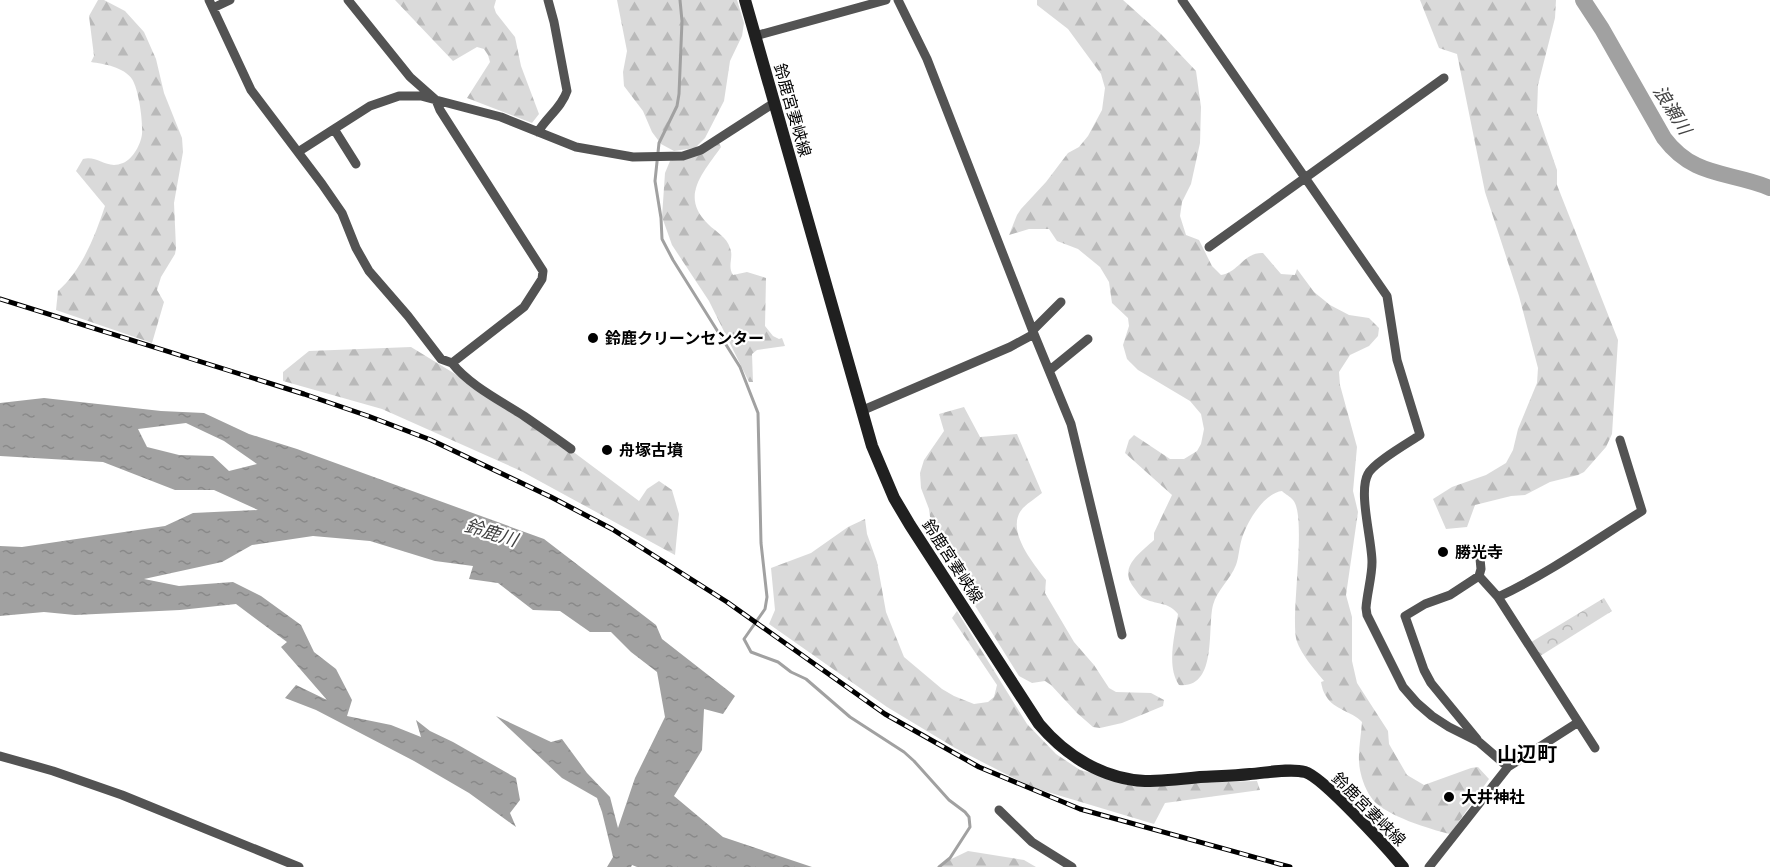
<svg xmlns="http://www.w3.org/2000/svg" width="1770" height="867" font-family="Jost,'Noto Sans JP',sans-serif">
<defs>
<pattern id="forest-firs" width="22" height="20" patternUnits="userSpaceOnUse" patternTransform="scale(1.5)"><rect width="22" height="20" fill="#dadada"/><path d="M5 1l3.5 6h-7zM16 11l3.5 6h-7z" fill="#b9b9b9"/></pattern>
<pattern id="park-crowns" width="20" height="18" patternUnits="userSpaceOnUse" patternTransform="scale(1.5)"><rect width="20" height="18" fill="#dadada"/><path d="M2 6a3 3 0 1 1 6 0M12 15a3 3 0 1 1 6 0" fill="none" stroke="#b9b9b9"/></pattern>
<pattern id="water-ripples" width="26" height="14" patternUnits="userSpaceOnUse" patternTransform="scale(1.5)"><rect width="26" height="14" fill="#a1a1a1"/><path d="M2 4q2-2 4 0t4 0M15 11q2-2 4 0t4 0" fill="none" stroke="#898989"/></pattern>
</defs>
<rect width="100%" height="100%" fill="#fff"/>
<!-- forest -->
<path fill="url(#forest-firs)" d="M 98,0 L 104,0 L 125,11 L 144,32 L 156,59 L 164,93 L 182,138 L 183,152 L 174,203 L 176,248 L 175,254 L 161,277 L 157,290 L 164,302 L 152,343 L 56,310 L 58,291 C 82,270 95,236 105,206 L 76,171 L 83,159 C 98,155 106,170 123,163 C 133,159 141,144 142,134 C 143,121 139,90 132,79 C 124,67 104,64 91,62 L 94,56 L 89,16 Z
M 395,0 L 496,0 L 494,7 L 496,13 L 515,37 L 521,66 L 539,114 L 532,123 L 467,98 L 490,62 L 488,55 L 484,49 L 477,47 L 453,61 Z
M 617,0 L 737,0 L 744,23 L 742,36 L 730,61 L 724,101 L 705,138 L 695,148 L 674,151 L 661,144 L 652,132 L 643,111 L 624,86 L 623,72 L 627,51 Z
M 1037,0 L 1123,0 L 1161,34 L 1196,71 L 1201,107 L 1200,143 L 1191,184 L 1182,202 L 1180,216 L 1186,235 L 1199,240 L 1212,266 L 1221,275 C 1238,273 1244,252 1263,253 L 1281,274 L 1295,275 L 1297,269 L 1314,292 L 1330,305 L 1349,315 L 1369,318 L 1379,328 L 1378,336 L 1369,346 L 1350,355 L 1339,372 L 1340,385 L 1357,447 L 1353,491 L 1358,512 L 1346,595 L 1352,617 L 1352,661 L 1357,683 L 1388,731 L 1389,744 L 1407,775 L 1424,785 L 1471,768 L 1478,767 L 1489,779 L 1450,834 C 1429,829 1387,816 1373,800 C 1366,791 1362,780 1360,770 C 1357,755 1361,737 1362,722 C 1352,711 1334,710 1326,696 C 1323,692 1322,687 1321,682 L 1324,681 C 1315,670 1299,652 1296,638 C 1291,611 1307,516 1293,500 C 1291,497 1285,494 1282,491 C 1264,493 1247,522 1242,538 C 1239,547 1239,557 1236,565 C 1230,580 1217,590 1213,605 C 1207,628 1218,689 1179,685 C 1166,666 1175,635 1178,614 C 1169,602 1158,605 1145,599 C 1140,597 1138,593 1135,589 C 1117,568 1139,554 1154,540 L 1154,533 L 1172,495 L 1125,453 L 1129,440 L 1134,435 L 1170,459 L 1184,459 L 1197,451 L 1201,444 L 1204,429 L 1201,414 L 1190,401 L 1138,370 L 1127,359 L 1123,345 L 1129,326 L 1128,318 L 1112,303 L 1109,282 L 1100,267 L 1078,249 L 1057,241 L 1049,229 L 1029,229 L 1009,235 L 1017,215 L 1021,209 L 1046,182 L 1068,153 L 1079,147 L 1088,136 L 1102,110 L 1105,88 L 1101,74 L 1068,29 L 1037,5 Z
M 1420,0 L 1556,0 L 1555,18 L 1538,85 L 1537,112 L 1557,170 L 1557,185 L 1618,340 L 1612,434 L 1606,447 L 1584,472 L 1578,475 L 1550,482 L 1525,495 L 1511,496 L 1475,505 L 1467,527 L 1446,529 L 1433,499 L 1452,487 L 1486,475 L 1506,463 L 1513,450 L 1518,429 L 1537,383 L 1538,368 L 1519,296 L 1485,192 L 1457,54 L 1439,48 Z
M 718,141 L 721,147 C 704,172 679,196 708,224 C 716,232 727,237 730,248 C 734,257 727,266 733,275 L 747,272 L 766,278 L 765,326 L 773,336 L 779,339 L 782,338 L 785,346 L 757,350 L 752,354 L 753,382 L 749,382 L 709,301 L 672,245 L 662,217 L 665,173 L 670,161 L 703,150 Z
M 411,347 L 532,421 L 639,501 L 647,489 L 659,481 L 672,490 L 679,514 L 675,555 L 521,471 L 382,409 L 283,381 L 283,372 L 309,351 Z
M 964,407 L 980,437 L 1017,434 L 1042,493 C 1036,498 1029,502 1023,508 C 1004,529 1033,563 1046,580 L 1045,593 L 1074,642 L 1094,665 L 1109,688 L 1116,692 L 1151,693 L 1164,700 L 1163,706 L 1122,723 L 1100,728 L 1093,727 L 1077,713 L 1051,685 L 1045,681 L 1032,683 L 1019,676 L 959,580 L 935,538 L 931,524 L 929,509 L 921,488 L 920,473 L 924,460 L 944,431 L 939,414 Z
M 865,519 L 867,534 L 877,562 L 886,612 L 904,657 L 942,689 L 954,696 L 974,704 L 988,702 L 994,697 L 997,685 L 952,618 L 957,611 L 1027,724 L 1056,754 L 1080,770 L 1107,777 L 1159,784 L 1257,781 L 1260,790 L 1165,803 L 1154,824 L 1031,787 L 955,748 L 887,707 L 769,624 L 775,610 L 771,568 L 811,553 L 848,527 Z
M 968,851 L 1024,860 L 1036,867 L 940,867 L 941,864 Z"/>
<!-- park -->
<path fill="url(#park-crowns)" d="M 1604,598 L 1612,611 L 1537,658 L 1528,644 Z"/>
<!-- water -->
<path fill="url(#water-ripples)" fill-rule="evenodd" d="M 44,398 L 161,411 L 204,413 L 249,434 L 297,449 L 544,539 L 656,625 L 662,639 L 735,696 L 723,714 L 704,709 L 702,750 L 674,796 L 723,837 L 812,867 L 637,867 L 632,865 L 631,867 L 607,867 L 613,857 L 602,812 L 597,798 L 562,778 L 496,716 L 551,742 L 562,739 L 587,773 L 610,797 L 618,828 L 635,778 L 665,717 L 657,672 L 631,652 L 611,632 L 590,632 L 560,611 L 533,610 L 498,583 L 469,579 L 473,566 L 435,561 L 370,541 L 313,536 L 252,545 L 222,562 L 144,579 L 179,586 L 233,582 L 261,596 L 301,625 L 314,652 L 336,669 L 352,700 L 347,716 L 391,725 L 421,737 L 416,720 L 430,731 L 453,742 L 516,778 L 520,800 L 510,813 L 516,827 L 469,793 L 414,761 L 316,710 L 285,698 L 296,685 L 327,700 L 281,647 L 287,642 L 236,604 L 180,610 L 75,615 L 44,612 L 0,616 L 0,546 L 22,547 L 165,526 L 193,513 L 258,510 L 214,490 L 175,490 L 103,462 L 0,456 L 0,403 ZM 186,423 L 224,441 L 257,464 L 229,471 L 213,456 L 179,455 L 147,447 L 138,429 Z"/>
<g fill="none" stroke-linecap="round" stroke-linejoin="round">
<!-- stream -->
<path stroke="#a1a1a1" stroke-width="3" d="M 680,0 L 682,21 L 679,94 L 677,106 L 659,143 L 655,181 L 661,218 L 662,239 L 673,260 L 740,367 L 758,413 L 761,543 L 767,597 L 765,609 L 744,639 L 751,652 L 778,662 L 791,672 L 806,679 L 850,717 L 904,752 L 914,761 L 949,800 L 965,812 L 969,817 L 970,827 L 950,858 L 939,867"/>
<!-- river -->
<path stroke="#a1a1a1" stroke-width="16" d="M 1583,0 L 1602,29 L 1664,138 C 1694,178 1729,171 1770,188"/>
<!-- minor -->
<path stroke="#535353" stroke-width="9" d="M 209,0 L 251,90 L 322,184 L 342,213 L 356,248 L 369,271 L 408,316 L 441,359 L 452,363 L 524,307 L 542,279 L 543,271 L 440,110 L 436,100 L 410,77 L 348,0
M 898,0 L 927,59 L 1034,334 L 1071,424 L 1122,635
M 1182,0 L 1387,296 L 1397,360 L 1420,435 C 1408,443 1373,463 1368,474 C 1358,492 1372,540 1372,562 C 1372,577 1367,593 1366,608 L 1367,615 L 1403,687 L 1417,703 L 1432,716 L 1449,727 L 1479,742 L 1508,767
M 213,8 L 230,0
M 755,36 L 886,0
M 334,129 L 356,164
M 538,132 C 546,118 562,107 567,91 L 554,22 L 548,0
M 298,152 L 370,106 L 399,96 L 421,96 L 436,100 L 501,117 L 576,147 L 633,157 L 683,156 L 701,150 L 774,103
M 1209,247 L 1444,78
M 1033,330 L 1061,302
M 452,363 C 469,385 501,401 524,416 C 540,427 556,438 571,449
M 1050,370 L 1088,339
M 861,411 L 1010,347 L 1034,334
M 1479,548 L 1481,569 L 1479,576
M 1498,597 C 1549,573 1594,541 1642,511 L 1620,440
M 1477,739 L 1431,683 L 1424,670 L 1405,616 L 1425,604 L 1450,595 L 1479,576 L 1498,597 L 1595,748
M 0,756 L 53,771 L 122,795 L 299,867
M 999,810 L 1032,842 L 1072,867
M 1429,867 L 1508,767 L 1577,723"/>
<!-- secondary -->
<path stroke="#202020" stroke-width="12" d="M 745,0 L 872,446 L 894,498 L 910,525 L 1039,724 C 1066,756 1103,779 1145,781 C 1163,781 1182,779 1200,777 C 1216,776 1233,776 1250,774 C 1265,773 1290,768 1305,772 C 1323,777 1388,849 1403,867"/>
<!-- rail casing -->
<g stroke="#000" stroke-width="5">
<path id="rail" d="M 0,299 L 304,394 L 368,416 L 431,440 L 551,497 L 612,529 L 727,602 L 885,714 L 979,767 L 1080,809 L 1290,867"/>
</g>
<!-- rail -->
<use href="#rail" stroke="#fff" stroke-width="3" stroke-dasharray="9" stroke-linecap="butt"/>
</g>
<!-- markers -->
<g fill="#000" stroke="#fff" stroke-width="2">
<circle cx="593" cy="338" r="6"/>
<circle cx="607" cy="450" r="6"/>
<circle cx="1443" cy="552" r="6"/>
<circle cx="1449" cy="797" r="6"/>
</g>
<g text-anchor="middle" stroke-width="4.5" stroke-linejoin="round" paint-order="stroke">
<!-- street labels -->
<g font-size="16" fill="#000" stroke="#fff">
<text transform="translate(793 110) rotate(74)" y="6">鈴鹿宮妻峡線</text>
<text transform="translate(953 561) rotate(57)" y="6">鈴鹿宮妻峡線</text>
<text transform="translate(1369 809) rotate(45)" y="6">鈴鹿宮妻峡線</text>
</g>
<!-- poi labels -->
<g font-size="16" font-weight="bold" fill="#000" stroke="#fff" text-anchor="start">
<text x="605" y="344">鈴鹿クリーンセンター</text>
<text x="619" y="456">舟塚古墳</text>
<text x="1455" y="558">勝光寺</text>
<text x="1461" y="803">大井神社</text>
</g>
<!-- water labels -->
<g font-size="18" font-style="italic" fill="#424242" stroke="#fff">
<text transform="translate(1672 110) rotate(58)" y="6">浪瀬川</text>
<text transform="translate(491 533) rotate(17)" y="6">鈴鹿川</text>
</g>
<!-- quarter labels -->
<g font-size="20" font-weight="bold" fill="#000" stroke="#fff">
<text x="1527" y="761">山辺町</text>
</g>
</g>
</svg>
